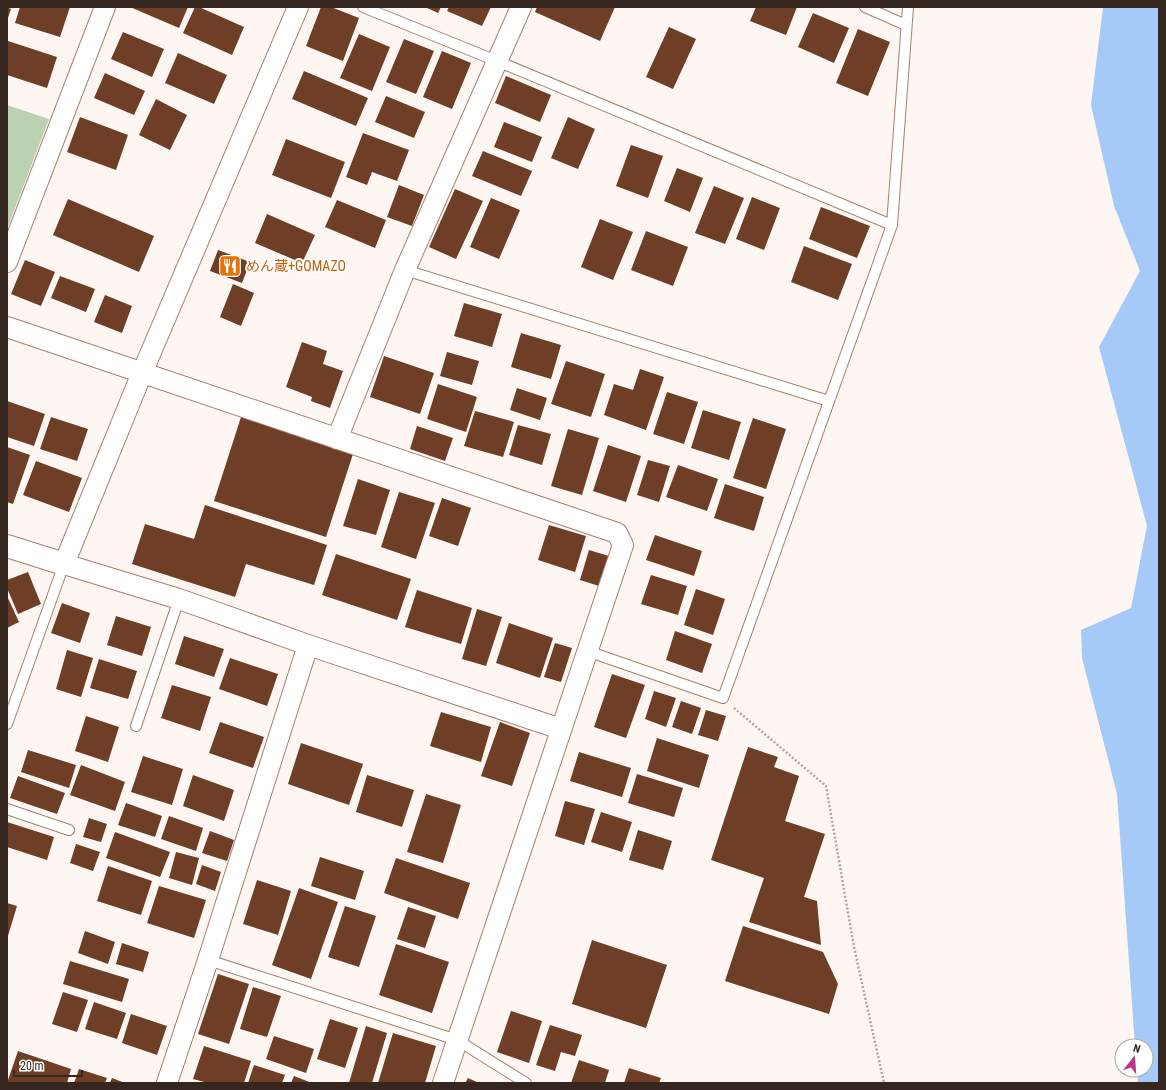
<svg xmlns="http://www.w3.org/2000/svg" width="1166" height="1090" font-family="'Roboto Condensed','Noto Sans JP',sans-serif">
<rect width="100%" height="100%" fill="#fef6f2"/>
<!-- green -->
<path fill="#bcd1b1" d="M 7,105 L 49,119 L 7,229 Z"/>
<!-- water -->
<path fill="#a6caf8" d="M 1103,7 L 1159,7 L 1159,1083 L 1138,1083 L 1137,1070 L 1146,1070 L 1146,1046 L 1135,1046 L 1117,794 L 1082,658 L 1081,630 L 1131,608 L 1147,526 L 1099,347 L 1140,271 L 1114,206 L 1091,105 Z"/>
<!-- building -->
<path fill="#6e3e26" d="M 7,7 L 11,9 L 7,21 Z
M 20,7 L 70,7 L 60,37 L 15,23 Z
M 130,7 L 188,7 L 179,28 Z
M 195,7 L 199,7 L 244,27 L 232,55 L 183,33 Z
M 321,7 L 331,7 L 359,18 L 343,61 L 306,46 Z
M 425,7 L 441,7 L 438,13 Z
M 449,7 L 491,7 L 482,26 L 447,11 Z
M 537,7 L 615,7 L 600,41 L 535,12 Z
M 756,7 L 797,7 L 786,35 L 750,21 Z
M 813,13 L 849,28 L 834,63 L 798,47 Z
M 669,27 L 696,39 L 673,89 L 646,77 Z
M 858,29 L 890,42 L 868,96 L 836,83 Z
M 123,32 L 164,49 L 152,77 L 111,59 Z
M 359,34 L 390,47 L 372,91 L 340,78 Z
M 404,39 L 434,51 L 416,94 L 386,82 Z
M 8,41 L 57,57 L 47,88 L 7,75 Z
M 442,51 L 471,63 L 452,109 L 423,97 Z
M 178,53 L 227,75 L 214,104 L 165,83 Z
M 304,71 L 368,98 L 356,126 L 292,99 Z
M 105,73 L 145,91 L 134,115 L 94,98 Z
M 506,76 L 551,95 L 540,122 L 495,103 Z
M 386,96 L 425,112 L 414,138 L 375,122 Z
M 156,99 L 187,115 L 170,150 L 139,135 Z
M 80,117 L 128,135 L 116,170 L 67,152 Z
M 568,117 L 595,129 L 578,169 L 551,158 Z
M 504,122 L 542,137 L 532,162 L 494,147 Z
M 363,133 L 409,150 L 397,181 L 372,172 L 367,185 L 346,177 Z
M 286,139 L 345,162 L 331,198 L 272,175 Z
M 631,145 L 663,156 L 648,198 L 616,186 Z
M 483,151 L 532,171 L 521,196 L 472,176 Z
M 677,168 L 703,178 L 690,212 L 664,201 Z
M 399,185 L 424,195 L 412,226 L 387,217 Z
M 714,186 L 744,198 L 725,244 L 695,233 Z
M 455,189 L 483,201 L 456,259 L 429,247 Z
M 752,197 L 780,208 L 764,250 L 736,239 Z
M 491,198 L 520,210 L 499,259 L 470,247 Z
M 68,199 L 154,236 L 139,272 L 53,235 Z
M 337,200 L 386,220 L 375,248 L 325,227 Z
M 821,207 L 870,226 L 857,258 L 809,239 Z
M 267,214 L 315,235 L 302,263 L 255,243 Z
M 600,219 L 633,232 L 613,280 L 581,267 Z
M 646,231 L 688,247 L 673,286 L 631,270 Z
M 804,246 L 852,264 L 838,300 L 791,282 Z
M 218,250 L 250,262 L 242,283 L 210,271 Z
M 25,260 L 55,272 L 41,306 L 11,294 Z
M 60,276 L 95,289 L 86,312 L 51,298 Z
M 233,284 L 254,293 L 241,326 L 220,317 Z
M 105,295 L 132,306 L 122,333 L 94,322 Z
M 464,303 L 502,314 L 492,347 L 454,336 Z
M 521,333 L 561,345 L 551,379 L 511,367 Z
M 302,342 L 327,351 L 323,364 L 343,371 L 330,408 L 311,401 L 312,397 L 286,387 Z
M 447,352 L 479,361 L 472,385 L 440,376 Z
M 384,356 L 434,373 L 420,414 L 370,397 Z
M 566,361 L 605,374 L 591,417 L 551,404 Z
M 640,369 L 664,377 L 646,430 L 604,415 L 614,384 L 633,390 Z
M 438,384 L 477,397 L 466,432 L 427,419 Z
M 517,388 L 547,398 L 540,420 L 510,410 Z
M 667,392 L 698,402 L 684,444 L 653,434 Z
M 7,401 L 45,414 L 34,446 L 7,437 Z
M 703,410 L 741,422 L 729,460 L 691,448 Z
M 475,411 L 514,422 L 503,457 L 464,446 Z
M 51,417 L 88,429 L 77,461 L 40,449 Z
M 241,417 L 353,454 L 326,537 L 214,501 Z
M 753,418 L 786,429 L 766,489 L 733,478 Z
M 518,425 L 551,434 L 542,465 L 509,455 Z
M 417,426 L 453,438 L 445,461 L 410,449 Z
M 568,429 L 599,438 L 582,495 L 551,486 Z
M 608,445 L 641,456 L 626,502 L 593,491 Z
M 7,447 L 30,455 L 13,504 L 7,502 Z
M 648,460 L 670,466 L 659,502 L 637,495 Z
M 36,461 L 82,478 L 69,512 L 23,495 Z
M 678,465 L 718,479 L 707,511 L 666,497 Z
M 358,479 L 390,490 L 376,535 L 343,526 Z
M 725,484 L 764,497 L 754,531 L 714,518 Z
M 399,492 L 435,503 L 416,559 L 381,547 Z
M 442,498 L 471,508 L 458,546 L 429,536 Z
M 205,505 L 327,545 L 314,585 L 246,564 L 235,597 L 132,564 L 145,524 L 194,539 Z
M 549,525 L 586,536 L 575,572 L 538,560 Z
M 655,535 L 702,551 L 694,576 L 646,560 Z
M 589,550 L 609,556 L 599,586 L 580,580 Z
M 336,554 L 411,579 L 397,620 L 322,595 Z
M 28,572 L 41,604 L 18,614 L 7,588 L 7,580 Z
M 651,575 L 687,586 L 678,615 L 641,604 Z
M 696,589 L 725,599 L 713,635 L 684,625 Z
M 417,590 L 472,608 L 461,644 L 405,627 Z
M 7,596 L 19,622 L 7,628 Z
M 62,603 L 90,613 L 80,643 L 51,633 Z
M 477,609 L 502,617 L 486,666 L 462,659 Z
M 116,616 L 151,627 L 142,656 L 107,645 Z
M 509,623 L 553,638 L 540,678 L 496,663 Z
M 675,631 L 712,644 L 702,673 L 666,660 Z
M 184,636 L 224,649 L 214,677 L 175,664 Z
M 555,643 L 572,648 L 561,682 L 544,677 Z
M 67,650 L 93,658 L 81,697 L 56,689 Z
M 230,658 L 278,674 L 267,706 L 219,689 Z
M 99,659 L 137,671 L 128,699 L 90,688 Z
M 612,674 L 645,685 L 626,738 L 594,727 Z
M 172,685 L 211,697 L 200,731 L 161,718 Z
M 654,691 L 676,698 L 666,727 L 645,719 Z
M 681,701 L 701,708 L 692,734 L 672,727 Z
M 706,710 L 726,716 L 718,741 L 698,735 Z
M 441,712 L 491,727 L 481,762 L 430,746 Z
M 86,716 L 119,727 L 108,762 L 75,751 Z
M 220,722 L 264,737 L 253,768 L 209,753 Z
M 500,722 L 530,733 L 512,786 L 481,776 Z
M 657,738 L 709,755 L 699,788 L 647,771 Z
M 301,743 L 363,764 L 349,805 L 288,784 Z
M 748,747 L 778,757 L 774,767 L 799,776 L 785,821 L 825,834 L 804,897 L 817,901 L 821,945 L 749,922 L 764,878 L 711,860 Z
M 28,750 L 76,765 L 69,788 L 21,772 Z
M 579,752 L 631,768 L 622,797 L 570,781 Z
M 143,756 L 183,769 L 172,805 L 131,792 Z
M 81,765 L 125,782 L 115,811 L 70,795 Z
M 637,774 L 683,788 L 674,817 L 628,803 Z
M 193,775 L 234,790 L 224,821 L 183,806 Z
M 367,775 L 414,790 L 402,827 L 356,812 Z
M 18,776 L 65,793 L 57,814 L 10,798 Z
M 426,794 L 461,805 L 443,863 L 407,852 Z
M 565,801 L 595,809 L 584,845 L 555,836 Z
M 126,803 L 162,816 L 155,837 L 118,825 Z
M 601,812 L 632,822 L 622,852 L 591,842 Z
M 169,816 L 203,828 L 196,851 L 161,839 Z
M 89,818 L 107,824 L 101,842 L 83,837 Z
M 7,822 L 54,837 L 47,860 L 7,847 Z
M 638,830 L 672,841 L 663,870 L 629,860 Z
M 210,831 L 234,840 L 227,861 L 202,853 Z
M 115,832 L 170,852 L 160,877 L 106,858 Z
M 76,844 L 100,852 L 93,871 L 70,863 Z
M 176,852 L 199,858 L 192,885 L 169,878 Z
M 320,857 L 364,871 L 355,900 L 311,886 Z
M 396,858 L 470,883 L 458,919 L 384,893 Z
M 202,865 L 221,872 L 215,891 L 196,884 Z
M 108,866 L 152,881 L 141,915 L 97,901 Z
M 257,880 L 291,891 L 278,935 L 243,924 Z
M 159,886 L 206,900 L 194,938 L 147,923 Z
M 299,888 L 338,902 L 311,979 L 272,965 Z
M 7,903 L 17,906 L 7,939 Z
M 345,906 L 376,916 L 359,967 L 328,957 Z
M 408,907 L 436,916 L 425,948 L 397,939 Z
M 743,926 L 823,952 L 838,984 L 829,1014 L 725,981 Z
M 85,931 L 115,942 L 108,964 L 78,953 Z
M 592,940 L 667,965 L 646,1028 L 572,1004 Z
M 122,943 L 149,952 L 143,972 L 116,964 Z
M 396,944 L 449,962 L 432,1013 L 379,995 Z
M 70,961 L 129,979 L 122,1002 L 63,984 Z
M 218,974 L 249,984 L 229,1044 L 198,1034 Z
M 253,987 L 281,996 L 267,1037 L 240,1029 Z
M 63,992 L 88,1000 L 77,1032 L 52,1024 Z
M 94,1002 L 126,1013 L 117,1039 L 85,1029 Z
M 511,1011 L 542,1021 L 529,1063 L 497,1052 Z
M 131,1014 L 167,1026 L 157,1055 L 122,1043 Z
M 330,1019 L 358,1028 L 345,1068 L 317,1059 Z
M 550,1025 L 582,1035 L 575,1056 L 561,1052 L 555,1071 L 536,1065 Z
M 366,1026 L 387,1033 L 372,1083 L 349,1083 Z
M 393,1033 L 436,1046 L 425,1083 L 378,1083 Z
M 274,1036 L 314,1049 L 306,1073 L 266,1059 Z
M 204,1046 L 251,1061 L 244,1083 L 208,1083 L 193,1079 Z
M 18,1051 L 71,1069 L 67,1083 L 7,1083 Z
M 579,1060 L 609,1070 L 605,1083 L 571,1083 Z
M 254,1065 L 285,1075 L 282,1083 L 248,1083 Z
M 629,1068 L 661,1078 L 659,1083 L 624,1083 Z
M 79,1069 L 107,1078 L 105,1083 L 74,1083 Z
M 294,1076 L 312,1083 L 291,1083 Z
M 112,1078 L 125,1083 L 110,1083 Z
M 468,1078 L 479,1083 L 465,1083 Z"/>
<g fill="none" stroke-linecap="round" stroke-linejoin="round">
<!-- service casing -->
<g stroke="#a48171" stroke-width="12">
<path id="service" d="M 363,7 L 497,61 L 892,225
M 865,7 L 906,25
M 405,270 L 829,401
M 587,651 L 723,698 L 892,225 L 908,7
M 7,724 L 64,564
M 136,726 L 179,599
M 7,809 L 69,830
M 208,960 L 457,1040 L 526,1083"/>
</g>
<!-- minor casing -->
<g stroke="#a48171" stroke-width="22">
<path id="minor" d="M 298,7 L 142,373 L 64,564 L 179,599 L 308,645 L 561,729
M 7,262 L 105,7
M 7,327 L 617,533 L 623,545 L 443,1083
M 337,439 L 405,270 L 521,7
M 167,1083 L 208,960 L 308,645"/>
</g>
<!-- tertiary casing -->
<g stroke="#a48171" stroke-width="24">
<path id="tertiary" d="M 7,546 L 64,564"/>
</g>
<!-- path -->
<path stroke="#b0a6a1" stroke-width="2.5" stroke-dasharray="2 2" stroke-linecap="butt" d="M 734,708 L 826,786 L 854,947 L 884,1083"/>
<!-- service -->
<use href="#service" stroke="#fff" stroke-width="10"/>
<!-- minor -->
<use href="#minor" stroke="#fff" stroke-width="20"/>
<!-- tertiary -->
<use href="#tertiary" stroke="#fff" stroke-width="22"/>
</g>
<!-- icons -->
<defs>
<g id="restaurant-square" transform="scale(1.15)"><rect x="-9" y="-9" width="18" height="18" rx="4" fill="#e8710a" stroke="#fff"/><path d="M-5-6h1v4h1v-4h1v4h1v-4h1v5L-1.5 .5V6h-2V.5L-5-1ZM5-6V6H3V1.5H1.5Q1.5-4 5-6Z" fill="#fff"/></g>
</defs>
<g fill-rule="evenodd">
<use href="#restaurant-square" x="230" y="266"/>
</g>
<g text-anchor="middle" stroke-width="4" stroke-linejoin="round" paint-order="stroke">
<!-- food labels -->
<g font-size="14" fill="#c56008" stroke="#fff" text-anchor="start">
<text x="246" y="271">めん蔵+GOMAZO</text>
</g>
</g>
<!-- border -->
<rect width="1166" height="1090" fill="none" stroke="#352720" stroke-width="16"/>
<!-- north arrow -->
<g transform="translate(1134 1058) rotate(17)"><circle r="19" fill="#ffffff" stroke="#aea9a6"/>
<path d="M0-3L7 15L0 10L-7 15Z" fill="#b73986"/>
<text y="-6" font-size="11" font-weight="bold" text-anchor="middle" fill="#352720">N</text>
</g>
<!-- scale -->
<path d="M14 1070v6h68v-6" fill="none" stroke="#352720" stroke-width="2"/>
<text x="20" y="1070" font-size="12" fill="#352720" stroke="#ffffff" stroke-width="3" paint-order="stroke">20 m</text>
</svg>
